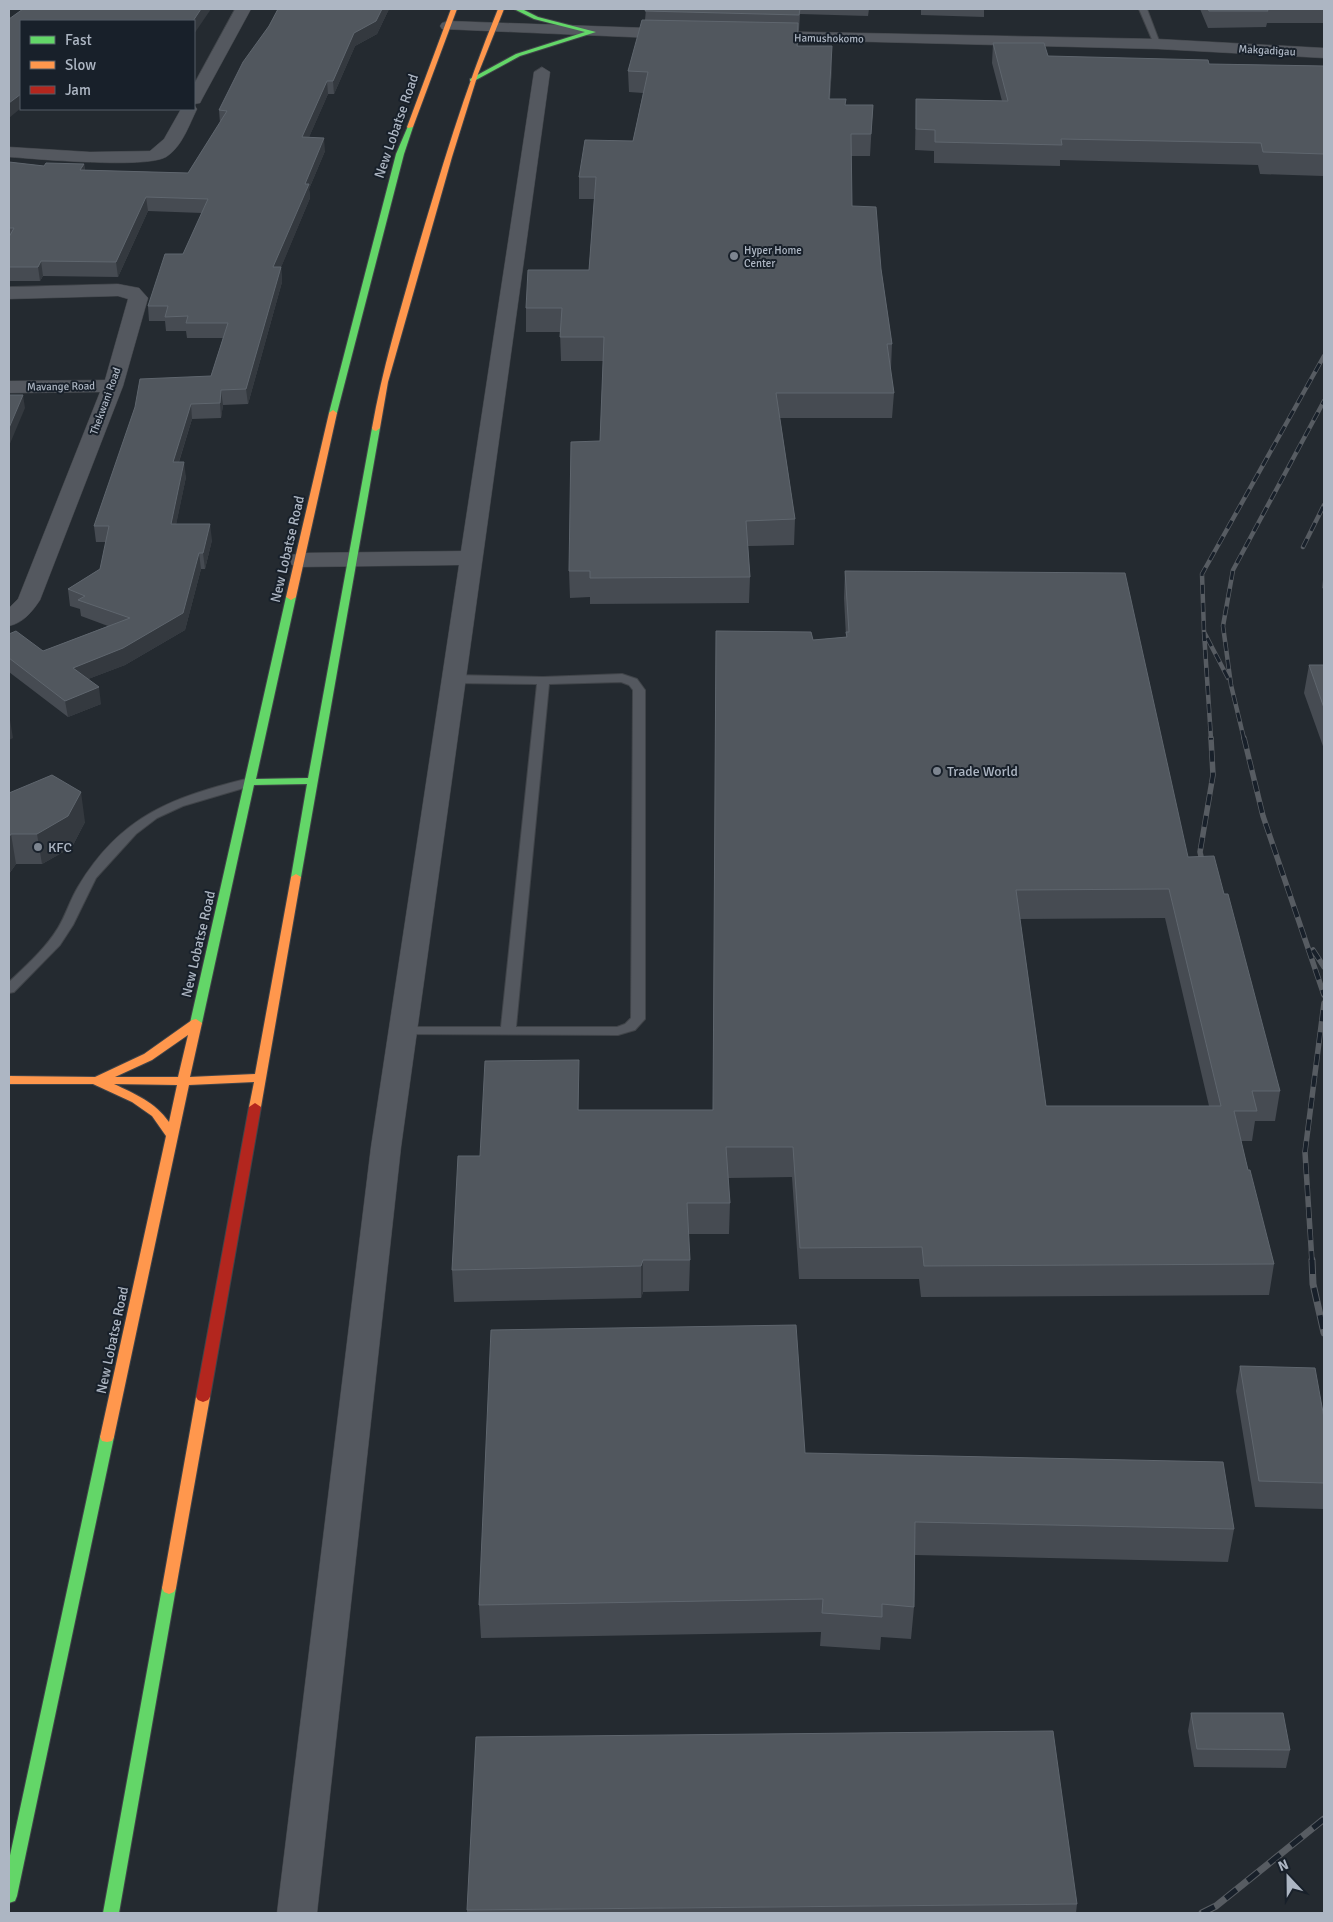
<svg xmlns="http://www.w3.org/2000/svg" width="1333" height="1922" font-family="Signika,sans-serif">
<rect width="100%" height="100%" fill="#242a30"/>
<g fill="none" stroke-linecap="round" stroke-linejoin="round">
<!-- lane casing -->
<g stroke="#404449" stroke-width="2">
<path id="lane" d="M 1139,9 L 1147,9 L 1161,46 L 1154,44 Z
M 622,674 L 637,679 L 645,690 L 645,1019 L 635,1030 L 618,1035 L 398,1034 L 396,1031 L 398,1028 L 403,1027 L 501,1027 L 537,684 L 454,683 L 448,679 L 454,675 L 543,677 ZM 621,682 L 629,685 L 633,690 L 631,1018 L 625,1024 L 617,1027 L 516,1027 L 549,684 Z
M 250,778 L 254,779 L 256,782 L 254,785 L 183,806 L 157,818 L 136,834 L 96,878 L 73,925 L 60,945 L 14,992 L 9,993 L 9,982 C 27,965 45,949 58,928 C 66,915 70,900 78,887 C 121,815 173,797 250,778 Z"/>
</g>
<!-- street casing -->
<g stroke="#404449" stroke-width="1">
<path id="street" d="M 235,9 L 251,9 L 202,99 L 200,103 L 194,104 L 194,84 Z
M 448,21 L 676,29 L 684,34 L 676,39 L 442,29 L 440,26 L 442,23 Z
M 761,31 L 1158,39 L 1324,48 L 1324,58 L 1158,49 L 755,39 L 753,36 L 755,33 Z
M 542,67 L 550,72 L 401,1147 L 317,1913 L 277,1913 L 371,1147 L 459,565 L 300,567 L 292,565 L 289,560 L 292,555 L 300,553 L 461,551 L 534,72 Z
M 194,105 L 197,109 C 189,125 182,147 166,157 C 145,169 38,159 9,157 L 9,147 L 90,152 L 150,151 L 164,139 L 181,109 L 194,109 Z
M 118,284 L 139,288 L 148,298 L 123,386 L 40,600 C 32,612 23,623 9,626 L 9,608 L 18,599 L 100,392 L 9,393 L 9,381 L 105,380 L 128,299 L 118,296 L 9,299 L 9,287 Z"/>
</g>
<!-- fast casing -->
<g stroke="#404449" stroke-width="2">
<path id="fast" d="M 514,9 L 522,9 L 538,17 L 596,32 L 520,56 L 474,81 L 470,81 L 470,79 L 516,54 L 585,32 L 534,19 Z
M 408,126 L 413,127 L 404,154 L 337,413 L 333,416 L 330,415 L 329,413 L 396,154 Z
M 376,425 L 380,428 L 301,877 L 296,880 L 291,877 L 307,784 L 254,785 L 202,1023 L 200,1026 L 192,1026 L 190,1023 L 286,597 L 291,594 L 296,597 L 256,779 L 308,778 L 372,428 Z
M 107,1432 L 112,1433 L 114,1437 L 17,1896 L 15,1901 L 9,1903 L 9,1860 L 100,1437 L 102,1433 Z
M 169,1582 L 174,1584 L 176,1588 L 119,1913 L 103,1913 L 162,1588 L 164,1584 Z"/>
</g>
<!-- slow casing -->
<g stroke="#404449" stroke-width="2">
<path id="slow" d="M 451,9 L 457,9 L 413,127 L 408,128 L 407,127 Z
M 498,9 L 504,9 L 478,74 L 452,157 L 388,382 L 380,428 L 376,431 L 373,430 L 372,428 C 382,370 399,315 415,258 C 440,173 464,92 498,9 Z
M 333,410 L 337,413 L 296,597 L 291,600 L 286,597 L 329,413 Z
M 296,874 L 301,877 L 261,1107 L 255,1111 L 249,1107 L 254,1082 L 189,1085 L 114,1437 L 112,1441 L 107,1442 L 102,1441 L 100,1437 L 166,1136 L 152,1116 L 132,1102 L 93,1084 L 9,1084 L 9,1076 L 95,1077 L 144,1054 L 192,1020 L 196,1019 L 202,1023 L 190,1077 L 255,1074 L 291,877 ZM 188,1035 L 178,1077 L 115,1077 L 152,1060 ZM 114,1084 L 177,1085 L 169,1122 C 155,1102 135,1094 114,1084 Z
M 203,1392 L 208,1394 L 210,1397 L 176,1588 L 174,1592 L 169,1594 L 164,1592 L 162,1588 L 196,1397 L 198,1394 Z"/>
</g>
<!-- jam casing -->
<g stroke="#404449" stroke-width="2">
<path id="jam" d="M 255,1103 L 261,1107 L 210,1397 L 208,1400 L 203,1402 L 198,1400 L 196,1397 L 249,1107 Z"/>
</g>
<!-- lane -->
<use href="#lane" fill="#54585f" fill-rule="evenodd"/>
<!-- street -->
<use href="#street" fill="#54585f" fill-rule="evenodd"/>
<!-- fast -->
<use href="#fast" fill="#63d668" fill-rule="evenodd"/>
<!-- slow -->
<use href="#slow" fill="#ff974d" fill-rule="evenodd"/>
<!-- jam -->
<use href="#jam" fill="#b3261e" fill-rule="evenodd"/>
<!-- rail-far2 casing -->
<g stroke="#575c62" stroke-width="4.5">
<path id="rail-far2" d="M 1303,547 L 1324,505
M 1204,632 L 1211,739
M 1228,678 L 1204,632 L 1202,574 L 1324,356
M 1244,739 L 1231,685 L 1223,626 L 1233,570 L 1324,401"/>
</g>
<!-- rail-far1 casing -->
<g stroke="#575c62" stroke-width="5.5">
<path id="rail-far1" d="M 1244,738 L 1263,816 L 1324,995
M 1204,870 L 1200,852 L 1213,775 L 1211,738
M 1313,950 L 1324,967
M 1312,1262 L 1305,1152 L 1324,1003"/>
</g>
<!-- rail casing -->
<g stroke="#575c62" stroke-width="7">
<path id="rail" d="M 1312,1260 L 1313,1284 L 1324,1333
M 1202,1913 L 1216,1906 L 1324,1819"/>
</g>
<!-- rail-far2 -->
<use href="#rail-far2" stroke="#18202a" stroke-width="3" stroke-dasharray="9" stroke-linecap="butt"/>
<!-- rail-far1 -->
<use href="#rail-far1" stroke="#18202a" stroke-width="4" stroke-dasharray="11" stroke-linecap="butt"/>
<!-- rail -->
<use href="#rail" stroke="#18202a" stroke-width="5" stroke-dasharray="14" stroke-linecap="butt"/>
</g>
<!-- wall -->
<path fill="#464b52" fill-rule="evenodd" d="M 278,9 L 389,9 L 377,34 L 355,46 L 334,94 L 328,94 L 309,137 L 325,151 L 309,189 L 310,198 L 281,267 L 282,282 L 248,404 L 223,405 L 221,418 L 192,419 L 179,462 L 186,477 L 176,524 L 212,540 L 205,569 L 201,569 L 185,630 L 125,665 L 88,679 L 101,704 L 68,717 L 9,672 L 9,634 L 43,651 L 108,626 L 81,616 L 80,609 L 70,606 L 68,589 L 100,569 L 106,542 L 96,542 L 94,526 L 211,376 L 223,338 L 187,338 L 186,331 L 166,331 L 165,321 L 149,321 L 148,306 L 183,254 L 202,213 L 148,211 L 118,277 L 43,276 L 40,281 L 9,281 L 9,162 L 44,166 L 84,164 L 85,170 L 188,173 L 220,123 L 219,110 L 269,26 Z
M 646,9 L 869,9 L 868,16 L 800,14 L 798,46 L 832,67 L 830,99 L 846,105 L 873,105 L 870,156 L 851,156 L 852,206 L 881,269 L 892,344 L 891,368 L 890,368 L 894,393 L 892,418 L 780,418 L 795,519 L 794,545 L 748,546 L 750,577 L 749,603 L 590,604 L 590,597 L 570,598 L 569,571 L 600,441 L 603,361 L 561,361 L 560,332 L 526,332 L 526,308 L 589,270 L 594,199 L 579,199 L 579,177 L 633,141 L 643,93 L 629,92 L 628,71 L 645,20 Z
M 921,9 L 984,9 L 984,17 L 921,15 Z
M 1200,9 L 1324,9 L 1324,23 L 1267,23 L 1266,27 L 1208,28 Z
M 993,43 L 1048,56 L 1209,64 L 1324,66 L 1324,170 L 1323,170 L 1323,176 L 1260,174 L 1258,165 L 1060,160 L 1060,166 L 934,163 L 934,151 L 915,150 L 916,99 L 1002,101 L 992,63 Z
M 845,571 L 1188,857 L 1280,1091 L 1275,1121 L 1255,1121 L 1252,1141 L 1241,1141 L 1248,1170 L 1274,1264 L 1269,1295 L 921,1297 L 919,1279 L 799,1279 L 792,1177 L 728,1178 L 730,1203 L 729,1234 L 688,1234 L 690,1260 L 689,1291 L 643,1292 L 641,1298 L 454,1302 L 452,1270 L 480,1156 L 579,1090 L 579,1110 L 713,1110 L 813,640 L 846,637 L 844,598 ZM 1165,918 L 1209,1106 L 1046,1106 L 1020,919 Z
M 1324,571 L 1324,589 L 1322,588 Z
M 1309,665 L 1324,665 L 1324,749 L 1304,693 Z
M 9,793 L 85,822 L 72,847 L 42,864 L 16,864 L 9,874 Z
M 1240,1366 L 1324,1418 L 1324,1509 L 1255,1507 L 1236,1391 Z
M 805,1453 L 1234,1529 L 1228,1562 L 915,1555 L 914,1607 L 911,1639 L 881,1637 L 880,1650 L 820,1646 L 821,1632 L 481,1638 L 479,1605 Z
M 1191,1713 L 1290,1750 L 1286,1768 L 1194,1767 L 1188,1731 Z
M 1077,1904 L 1076,1913 L 467,1913 L 467,1910 Z"/>
<!-- shaded-wall -->
<path fill="#34393f" d="M 201,9 L 211,9 L 194,34 L 194,21 L 193,21 Z
M 382,9 L 389,9 L 377,34 L 355,46 L 334,94 L 333,81 L 354,33 Z
M 832,46 L 832,67 L 828,120 L 829,99 Z
M 327,81 L 328,94 L 303,151 L 302,137 Z
M 21,94 L 21,108 L 9,118 L 9,103 Z
M 324,138 L 325,151 L 309,189 L 310,198 L 275,282 L 273,267 L 305,184 Z
M 84,164 L 86,178 L 80,170 Z
M 146,197 L 148,211 L 118,277 L 116,262 Z
M 41,261 L 43,276 L 40,281 L 38,267 Z
M 281,267 L 282,282 L 248,404 L 246,389 Z
M 221,390 L 223,405 L 221,418 L 220,403 Z
M 23,395 L 25,408 L 9,446 L 9,428 Z
M 191,404 L 192,419 L 174,477 L 173,462 Z
M 184,462 L 186,477 L 173,540 L 171,524 Z
M 210,524 L 212,540 L 205,569 L 203,553 Z
M 199,553 L 201,569 L 185,630 L 125,665 L 75,684 L 73,668 L 123,648 Z
M 99,687 L 101,704 L 68,717 L 65,701 Z
M 10,720 L 13,738 L 9,740 L 9,721 Z
M 81,792 L 85,822 L 72,847 L 42,864 L 37,834 Z
M 11,834 L 16,864 L 9,874 L 9,837 Z
M 579,1060 L 579,1141 L 578,1110 Z
M 643,1260 L 643,1292 L 641,1298 L 641,1266 Z"/>
<!-- building -->
<path fill="#51575e" stroke="#5f666e" fill-rule="evenodd" d="M 23,9 L 201,9 L 193,21 L 21,21 L 21,94 L 9,103 L 9,21 L 10,20 L 9,20 L 9,19 Z
M 278,9 L 382,9 L 376,21 L 354,33 L 333,81 L 327,81 L 302,137 L 324,138 L 305,184 L 309,184 L 273,267 L 281,267 L 246,389 L 221,390 L 220,403 L 191,404 L 173,462 L 184,462 L 171,524 L 210,524 L 203,553 L 199,553 L 183,613 L 123,648 L 73,668 L 99,687 L 65,701 L 9,658 L 9,634 L 16,631 L 43,651 L 130,618 L 78,600 L 85,596 L 68,589 L 100,569 L 109,526 L 94,526 L 135,407 L 140,379 L 211,376 L 228,323 L 186,323 L 188,316 L 165,317 L 168,306 L 148,306 L 165,254 L 183,254 L 208,199 L 146,197 L 116,262 L 41,261 L 38,267 L 9,267 L 9,237 L 14,228 L 9,228 L 9,162 L 44,166 L 46,163 L 84,164 L 80,170 L 188,173 L 227,111 L 219,110 L 243,62 L 269,26 Z
M 646,9 L 800,9 L 799,15 L 645,11 Z
M 1208,9 L 1267,9 L 1268,11 L 1209,11 Z
M 642,20 L 798,23 L 797,46 L 832,46 L 829,99 L 846,99 L 845,105 L 873,105 L 871,134 L 851,134 L 852,206 L 876,207 L 881,269 L 892,344 L 887,344 L 894,393 L 776,393 L 795,519 L 746,521 L 750,577 L 590,578 L 590,571 L 569,571 L 571,442 L 600,441 L 604,337 L 560,337 L 562,308 L 526,308 L 528,270 L 589,270 L 596,177 L 579,177 L 585,140 L 633,141 L 648,72 L 628,71 Z
M 993,43 L 1044,43 L 1048,56 L 1208,60 L 1209,64 L 1324,66 L 1324,154 L 1263,152 L 1261,143 L 1061,139 L 1062,145 L 935,142 L 935,130 L 916,129 L 916,99 L 1008,101 Z
M 9,395 L 23,395 L 9,428 Z
M 845,571 L 1125,573 L 1188,857 L 1214,856 L 1224,894 L 1228,894 L 1280,1091 L 1252,1091 L 1257,1111 L 1234,1111 L 1248,1170 L 1250,1170 L 1274,1264 L 924,1266 L 922,1247 L 800,1248 L 793,1147 L 726,1147 L 730,1203 L 687,1203 L 690,1260 L 643,1260 L 641,1266 L 452,1270 L 458,1156 L 480,1156 L 485,1061 L 579,1060 L 578,1110 L 713,1110 L 716,631 L 811,632 L 813,640 L 847,637 L 846,632 L 849,632 ZM 1169,889 L 1221,1106 L 1046,1106 L 1016,890 Z
M 1309,665 L 1324,665 L 1324,708 Z
M 52,775 L 81,792 L 68,816 L 37,834 L 11,834 L 9,837 L 9,793 Z
M 796,1325 L 805,1453 L 1223,1462 L 1234,1529 L 915,1522 L 914,1607 L 882,1604 L 882,1617 L 822,1613 L 823,1599 L 479,1605 L 491,1330 Z
M 1240,1366 L 1315,1368 L 1324,1418 L 1324,1483 L 1259,1481 Z
M 1191,1713 L 1283,1713 L 1290,1750 L 1197,1749 Z
M 1053,1731 L 1077,1904 L 467,1910 L 476,1737 Z"/>
<!-- markers -->
<g fill="#7d8590" stroke="#18202a" stroke-width="2">
<circle cx="734" cy="256" r="5"/>
<circle cx="937" cy="771" r="5"/>
<circle cx="38" cy="847" r="5"/>
</g>
<g text-anchor="middle" stroke-width="4" stroke-linejoin="round" paint-order="stroke">
<!-- far-street labels -->
<g font-size="11" fill="#adb6c3" stroke="#18202a">
<text transform="translate(829 38) rotate(1)" y="4">Hamushokomo</text>
<text transform="translate(1267 50) rotate(3)" y="4">Makgadigau</text>
<text transform="translate(61 386) rotate(-1)" y="4">Mavange Road</text>
<text transform="translate(105 401) rotate(-70)" y="4">Thekwani Road</text>
</g>
<!-- far-poi labels -->
<g font-size="11" fill="#adb6c3" stroke="#18202a" text-anchor="start">
<text x="744" y="254">Hyper Home<tspan x="744" dy="13">Center</tspan></text>
</g>
<!-- street labels -->
<g font-size="14" fill="#adb6c3" stroke="#18202a">
<text transform="translate(396 126) rotate(-71)" y="5">New Lobatse Road</text>
<text transform="translate(287 549) rotate(-77)" y="5">New Lobatse Road</text>
<text transform="translate(198 944) rotate(-77)" y="5">New Lobatse Road</text>
<text transform="translate(112 1340) rotate(-78)" y="5">New Lobatse Road</text>
</g>
<!-- poi labels -->
<g font-size="14" fill="#adb6c3" stroke="#18202a" text-anchor="start">
<text x="947" y="776">Trade World</text>
<text x="48" y="852">KFC</text>
</g>
</g>
<!-- border -->
<rect width="1333" height="1922" fill="none" stroke="#adb6c3" stroke-width="20"/>
<!-- legend -->
<rect x="20" y="20" width="175" height="90" fill="#18202a" stroke="#545c67"/>
<rect x="30" y="36" width="25" height="8" fill="#63d668" stroke="#545c67"/>
<text x="65" y="45" font-size="15" fill="#adb6c3">Fast</text>
<rect x="30" y="61" width="25" height="8" fill="#ff974d" stroke="#545c67"/>
<text x="65" y="70" font-size="15" fill="#adb6c3">Slow</text>
<rect x="30" y="86" width="25" height="8" fill="#b3261e" stroke="#545c67"/>
<text x="65" y="95" font-size="15" fill="#adb6c3">Jam</text>
<!-- north arrow -->
<g transform="translate(1288 1877) rotate(338)" stroke="#18202a" stroke-width="4" paint-order="stroke">
<path d="M0-4L9 19L0 12L-9 19Z" fill="#adb6c3"/>
<text y="-8" font-size="14" font-weight="bold" text-anchor="middle" fill="#adb6c3">N</text>
</g>
</svg>
